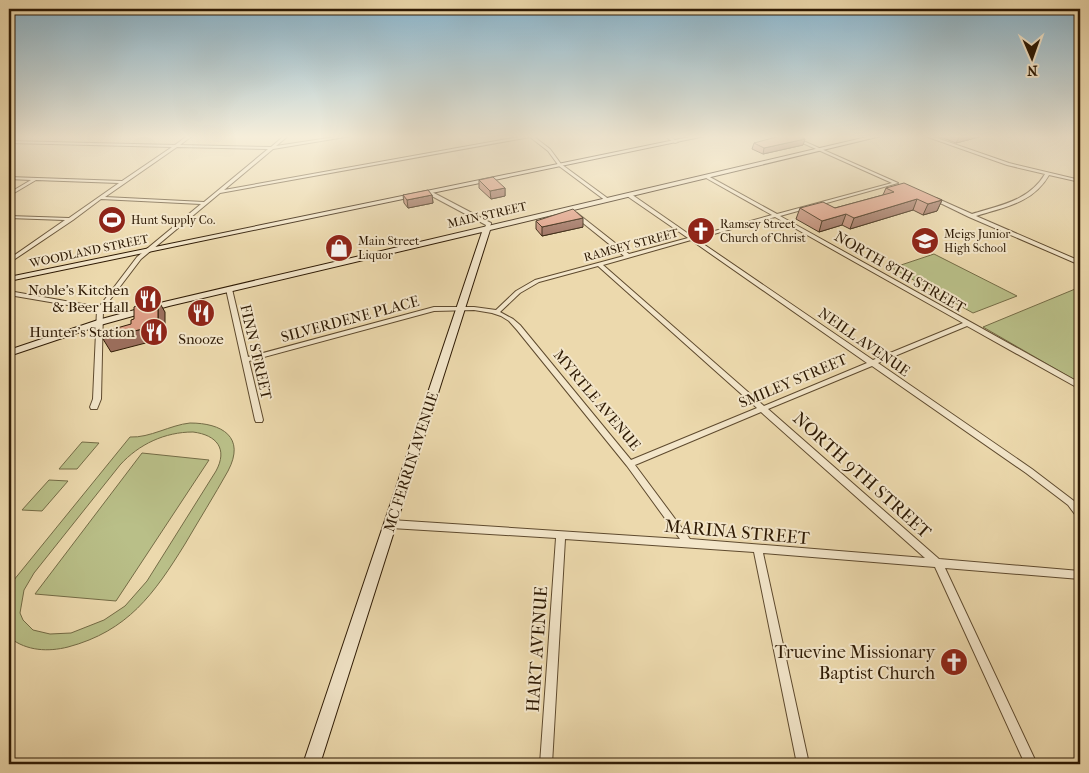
<svg xmlns="http://www.w3.org/2000/svg" width="1089" height="773" font-family="'IM FELL French Canon',serif">
<rect width="100%" height="100%" fill="#ecd9ad"/>
<filter id="stains"><feTurbulence type="fractalNoise" baseFrequency=".004" numOctaves="4"/><feColorMatrix values="0 0 0 0 .2 0 0 0 0 .09 0 0 0 0 .02 0 0 0 .5 -.17"/></filter>
<radialGradient id="worn" r=".72"><stop offset=".6" stop-color="#630" stop-opacity="0"/><stop offset="1" stop-color="#630" stop-opacity=".3"/></radialGradient>
<!-- green -->
<path fill="#b9bf88" stroke="#746c46" fill-rule="evenodd" d="M 934,254 L 1017,296 L 973,313 L 892,268 Z
M 1080,287 L 1080,383 L 983,327 Z
M 190,423 C 222,423 246,437 228,471 C 214,496 199,520 185,544 C 154,594 128,631 68,647 C 48,652 27,651 10,638 L 9,586 L 130,437 C 150,438 170,425 190,423 ZM 193,432 C 217,435 228,449 216,471 L 147,581 L 125,606 L 104,620 L 71,633 L 50,634 L 33,630 L 23,620 L 20,613 L 24,590 L 34,573 L 120,465 C 139,444 165,432 193,432 Z
M 82,442 L 99,443 L 77,469 L 59,469 Z
M 142,453 L 209,460 L 116,601 L 35,594 Z
M 49,480 L 68,481 L 42,511 L 22,510 Z"/>
<g fill="none" stroke-linecap="round" stroke-linejoin="round">
<!-- street casing -->
<g stroke="#5e4a2e" stroke-width="2">
<path id="street" d="M 187,136 L 192,136 L 180,145 L 271,147 L 284,136 L 288,136 L 276,146 L 342,136 L 351,136 L 273,149 L 224,190 L 524,136 L 533,136 L 550,149 L 561,164 L 610,200 L 606,201 L 559,166 L 548,151 L 530,137 L 220,193 L 141,259 L 103,309 L 101,399 L 97,409 L 91,409 L 90,407 L 93,399 L 97,310 L 9,295 L 9,291 L 99,307 L 137,257 L 201,204 L 101,199 L 73,220 L 9,263 L 9,259 L 65,220 L 9,218 L 9,216 L 69,218 L 119,183 L 36,180 L 9,196 L 9,193 L 31,180 L 9,179 L 9,177 L 122,181 L 172,147 L 9,143 L 9,141 L 175,145 ZM 177,147 L 268,149 L 204,202 L 105,197 Z
M 664,136 L 669,136 L 678,142 L 675,143 Z
M 787,136 L 792,136 L 898,183 L 780,216 L 1080,383 L 1080,388 L 1078,388 L 967,326 L 878,363 L 1032,469 L 1074,501 L 1080,509 L 1080,519 L 1077,517 L 1068,505 L 1026,473 L 872,366 L 768,409 L 939,559 L 1080,571 L 1080,579 L 945,568 L 1037,764 L 1025,764 L 935,567 L 763,553 L 809,764 L 797,764 L 754,552 L 565,539 L 552,764 L 540,764 L 556,538 L 391,528 L 388,527 L 387,524 L 388,521 L 391,520 L 680,539 L 627,466 L 517,330 L 509,321 L 501,316 L 492,313 L 474,310 L 434,311 L 249,361 L 263,420 L 262,422 L 256,422 L 255,420 L 226,289 L 227,288 L 229,287 L 232,289 L 248,357 L 434,307 L 474,307 L 496,310 L 516,291 L 535,280 L 624,256 L 573,215 L 573,213 L 577,213 L 629,254 L 688,238 L 627,196 L 627,194 L 631,194 L 693,237 L 772,215 L 706,178 L 706,176 L 708,176 L 777,214 L 892,183 ZM 775,217 L 963,323 L 873,360 L 696,239 ZM 691,240 L 867,363 L 764,406 L 603,265 ZM 598,266 L 757,408 L 631,460 L 520,325 L 513,319 L 500,312 L 520,293 L 539,282 ZM 761,412 L 925,558 L 690,539 L 635,465 Z
M 925,136 L 931,136 L 1009,163 L 1080,180 L 1080,182 L 1049,175 C 1033,203 1005,207 976,216 L 1080,261 L 1080,265 L 969,217 L 932,199 L 936,198 L 972,214 C 1000,205 1029,201 1045,174 L 1007,165 Z
M 1007,136 L 1012,136 L 1010,137 Z
M 428,192 L 432,192 L 491,223 L 491,224 L 489,228 L 485,229 L 485,228 L 486,225 L 428,194 Z"/>
</g>
<!-- secondary casing -->
<g stroke="#2e1a04" stroke-width="2">
<path id="secondary" d="M 694,136 L 705,136 L 9,281 L 9,277 Z
M 871,136 L 881,136 L 490,230 L 320,764 L 303,764 L 482,232 L 169,306 L 104,324 L 9,356 L 9,350 L 98,320 L 164,302 Z"/>
</g>
<!-- street -->
<use href="#street" fill="#f3e6ca" fill-rule="evenodd"/>
<!-- secondary -->
<use href="#secondary" fill="#f3e6ca" fill-rule="evenodd"/>
</g>
<!-- wall -->
<path fill="#c08974" stroke="#2e1a04" d="M 938,136 L 983,136 L 956,143 Z
M 805,139 L 803,145 L 763,154 L 752,149 L 754,143 Z
M 479,180 L 505,188 L 505,196 L 491,199 L 479,188 Z
M 886,188 L 942,200 L 937,211 L 923,215 L 913,210 L 850,229 L 842,225 L 819,232 L 796,219 L 800,208 L 835,208 L 883,195 Z
M 403,195 L 432,195 L 433,203 L 408,208 L 404,203 Z
M 536,221 L 583,227 L 542,236 L 536,229 Z"/>
<!-- shaded-wall -->
<path fill="#9c6f5e" stroke="#2e1a04" d="M 960,136 L 983,136 L 956,143 Z
M 805,139 L 803,145 L 763,154 L 764,148 Z
M 505,188 L 505,196 L 491,199 L 490,191 Z
M 432,195 L 433,203 L 408,208 L 407,200 Z
M 917,199 L 913,210 L 850,229 L 854,218 Z
M 942,200 L 937,211 L 923,215 L 928,204 Z
M 846,214 L 842,225 L 819,232 L 822,221 Z
M 583,218 L 583,227 L 542,236 L 542,227 Z
M 158,300 L 165,312 L 165,338 L 111,352 L 103,339 L 158,325 Z"/>
<!-- building -->
<path fill="#df9f87" stroke="#2e1a04" d="M 780,136 L 797,136 L 805,139 L 764,148 L 754,143 Z
M 493,177 L 505,188 L 490,191 L 479,180 Z
M 904,183 L 942,200 L 928,204 L 917,199 L 854,218 L 846,214 L 822,221 L 800,208 L 823,202 L 835,208 L 894,192 L 886,188 Z
M 428,190 L 432,195 L 407,200 L 403,195 Z
M 573,209 L 583,218 L 542,227 L 536,221 Z
M 158,300 L 158,325 L 103,339 L 103,332 L 131,324 L 131,320 L 134,319 L 134,307 L 138,305 Z"/>
<!-- sky -->
<linearGradient id="sky" x2="0" y2="1"><stop stop-color="#88b6d0"/><stop offset="0.56" stop-color="#f6eeda"/><stop offset="1" stop-color="#f6eeda" stop-opacity="0"/></linearGradient>
<rect width="1089" height="244" fill="url(#sky)"/>
<!-- icons -->
<defs>
<g id="stadium-disc" transform="scale(1.4375)"><circle r="9.5" fill="#8f2418" stroke="#f3e6ca"/><path d="M0-5a6.5 5 0 1 0 0 10a6.5 5 0 1 0 0-10ZM-3.5-1.8h7v3.6h-7Z" fill="#fff"/></g>
<g id="church-disc" transform="scale(1.4375)"><circle r="9.5" fill="#8f2418" stroke="#f3e6ca"/><path d="M-1.2-6h2.4v3.5h3.3v2.4h-3.3V6h-2.4V-.1h-3.3v-2.4h3.3Z" fill="#fff"/></g>
<g id="school-disc" transform="scale(1.4375)"><circle r="9.5" fill="#8f2418" stroke="#f3e6ca"/><path d="M0-5L7-2L0 1L-7-2ZM-4 1L0 2.5L4 1V4Q0 6-4 4Z" fill="#fff"/></g>
<g id="shop-disc" transform="scale(1.4375)"><circle r="9.5" fill="#8f2418" stroke="#f3e6ca"/><path d="M-5-2.5h2.3a2.7 3.5 0 0 1 5.4 0H5L5.5 6h-11ZM-1.5-2.5h3a1.5 2.3 0 0 0-3 0Z" fill="#fff"/></g>
<g id="restaurant-disc" transform="scale(1.4375)"><circle r="9.5" fill="#8f2418" stroke="#f3e6ca"/><path d="M-5-6h1v4h1v-4h1v4h1v-4h1v5L-1.5 .5V6h-2V.5L-5-1ZM5-6V6H3V1.5H1.5Q1.5-4 5-6Z" fill="#fff"/></g>
</defs>
<g fill-rule="evenodd">
<use href="#stadium-disc" x="112" y="220"/>
<use href="#church-disc" x="701" y="231"/>
<use href="#school-disc" x="925" y="241"/>
<use href="#shop-disc" x="339" y="248"/>
<use href="#restaurant-disc" x="148" y="299"/>
<use href="#restaurant-disc" x="201" y="313"/>
<use href="#restaurant-disc" x="154" y="332"/>
<use href="#church-disc" x="954" y="662"/>
</g>
<g text-anchor="middle" stroke-width="4" stroke-linejoin="round" paint-order="stroke">
<!-- far-street labels -->
<g font-size="12" fill="#2e1a04" stroke="#f3e6ca">
<text transform="translate(487 215) rotate(-13)" y="4">MAIN STREET</text>
<text transform="translate(631 245) rotate(-15)" y="4">RAMSEY STREET</text>
<text transform="translate(89 251) rotate(-12)" y="4">WOODLAND STREET</text>
</g>
<!-- far-poi labels -->
<g font-size="12" fill="#2e1a04" stroke="#f3e6ca" text-anchor="start">
<text x="131" y="224">Hunt Supply Co.</text>
<text x="720" y="228">Ramsey Street<tspan x="720" dy="14">Church of Christ</tspan></text>
<text x="944" y="238">Meigs Junior<tspan x="944" dy="14">High School</tspan></text>
<text x="358" y="245">Main Street<tspan x="358" dy="14">Liquor</tspan></text>
</g>
<!-- street labels -->
<g font-size="15" fill="#2e1a04" stroke="#f3e6ca">
<text transform="translate(900 272) rotate(30)" y="5">NORTH 8TH STREET</text>
<text transform="translate(350 319) rotate(-15)" y="5">SILVERDENE PLACE</text>
<text transform="translate(864 342) rotate(35)" y="5">NEILL AVENUE</text>
<text transform="translate(256 352) rotate(77)" y="5">FINN STREET</text>
<text transform="translate(793 381) rotate(-23)" y="5">SMILEY STREET</text>
<text transform="translate(597 400) rotate(50)" y="5">MYRTLE AVENUE</text>
<text transform="translate(411 462) rotate(-72)" y="5">MC FERRIN AVENUE</text>
</g>
<!-- poi labels -->
<g font-size="15" fill="#2e1a04" stroke="#f3e6ca" text-anchor="end">
<text x="129" y="295">Noble’s Kitchen<tspan x="129" dy="17">&amp; Beer Hall</tspan></text>
<text x="135" y="337">Hunter's Station</text>
<text x="201" y="344" text-anchor="middle">Snooze</text>
</g>
<!-- near-street labels -->
<g font-size="18" fill="#2e1a04" stroke="#f3e6ca">
<text transform="translate(862 475) rotate(42)" y="6">NORTH 9TH STREET</text>
<text transform="translate(737 532) rotate(5)" y="6">MARINA STREET</text>
<text transform="translate(537 649) rotate(-86)" y="6">HART AVENUE</text>
</g>
<!-- near-poi labels -->
<g font-size="18" fill="#2e1a04" stroke="#f3e6ca" text-anchor="end">
<text x="935" y="658">Truevine Missionary<tspan x="935" dy="21">Baptist Church</tspan></text>
</g>
</g>
<!-- margin -->
<rect width="1089" height="773" fill="none" stroke="#ecd9ad" stroke-width="30"/>
<rect x="10" y="10" width="1069" height="753" fill="none" stroke="#2e1a04" stroke-width="2.5"/>
<rect x="15" y="15" width="1059" height="743" fill="none" stroke="#2e1a04"/>
<!-- north arrow -->
<g transform="translate(1032 58) rotate(178)" stroke="#f3e6ca" stroke-width="4" paint-order="stroke">
<path d="M0-4L9 19L0 12L-9 19Z" fill="#2e1a04"/>
<text y="-8" font-size="14" font-weight="bold" text-anchor="middle" fill="#2e1a04">N</text>
</g>
<rect width="100%" height="100%" filter="url(#stains)"/>
<rect width="100%" height="100%" fill="url(#worn)"/>
</svg>
